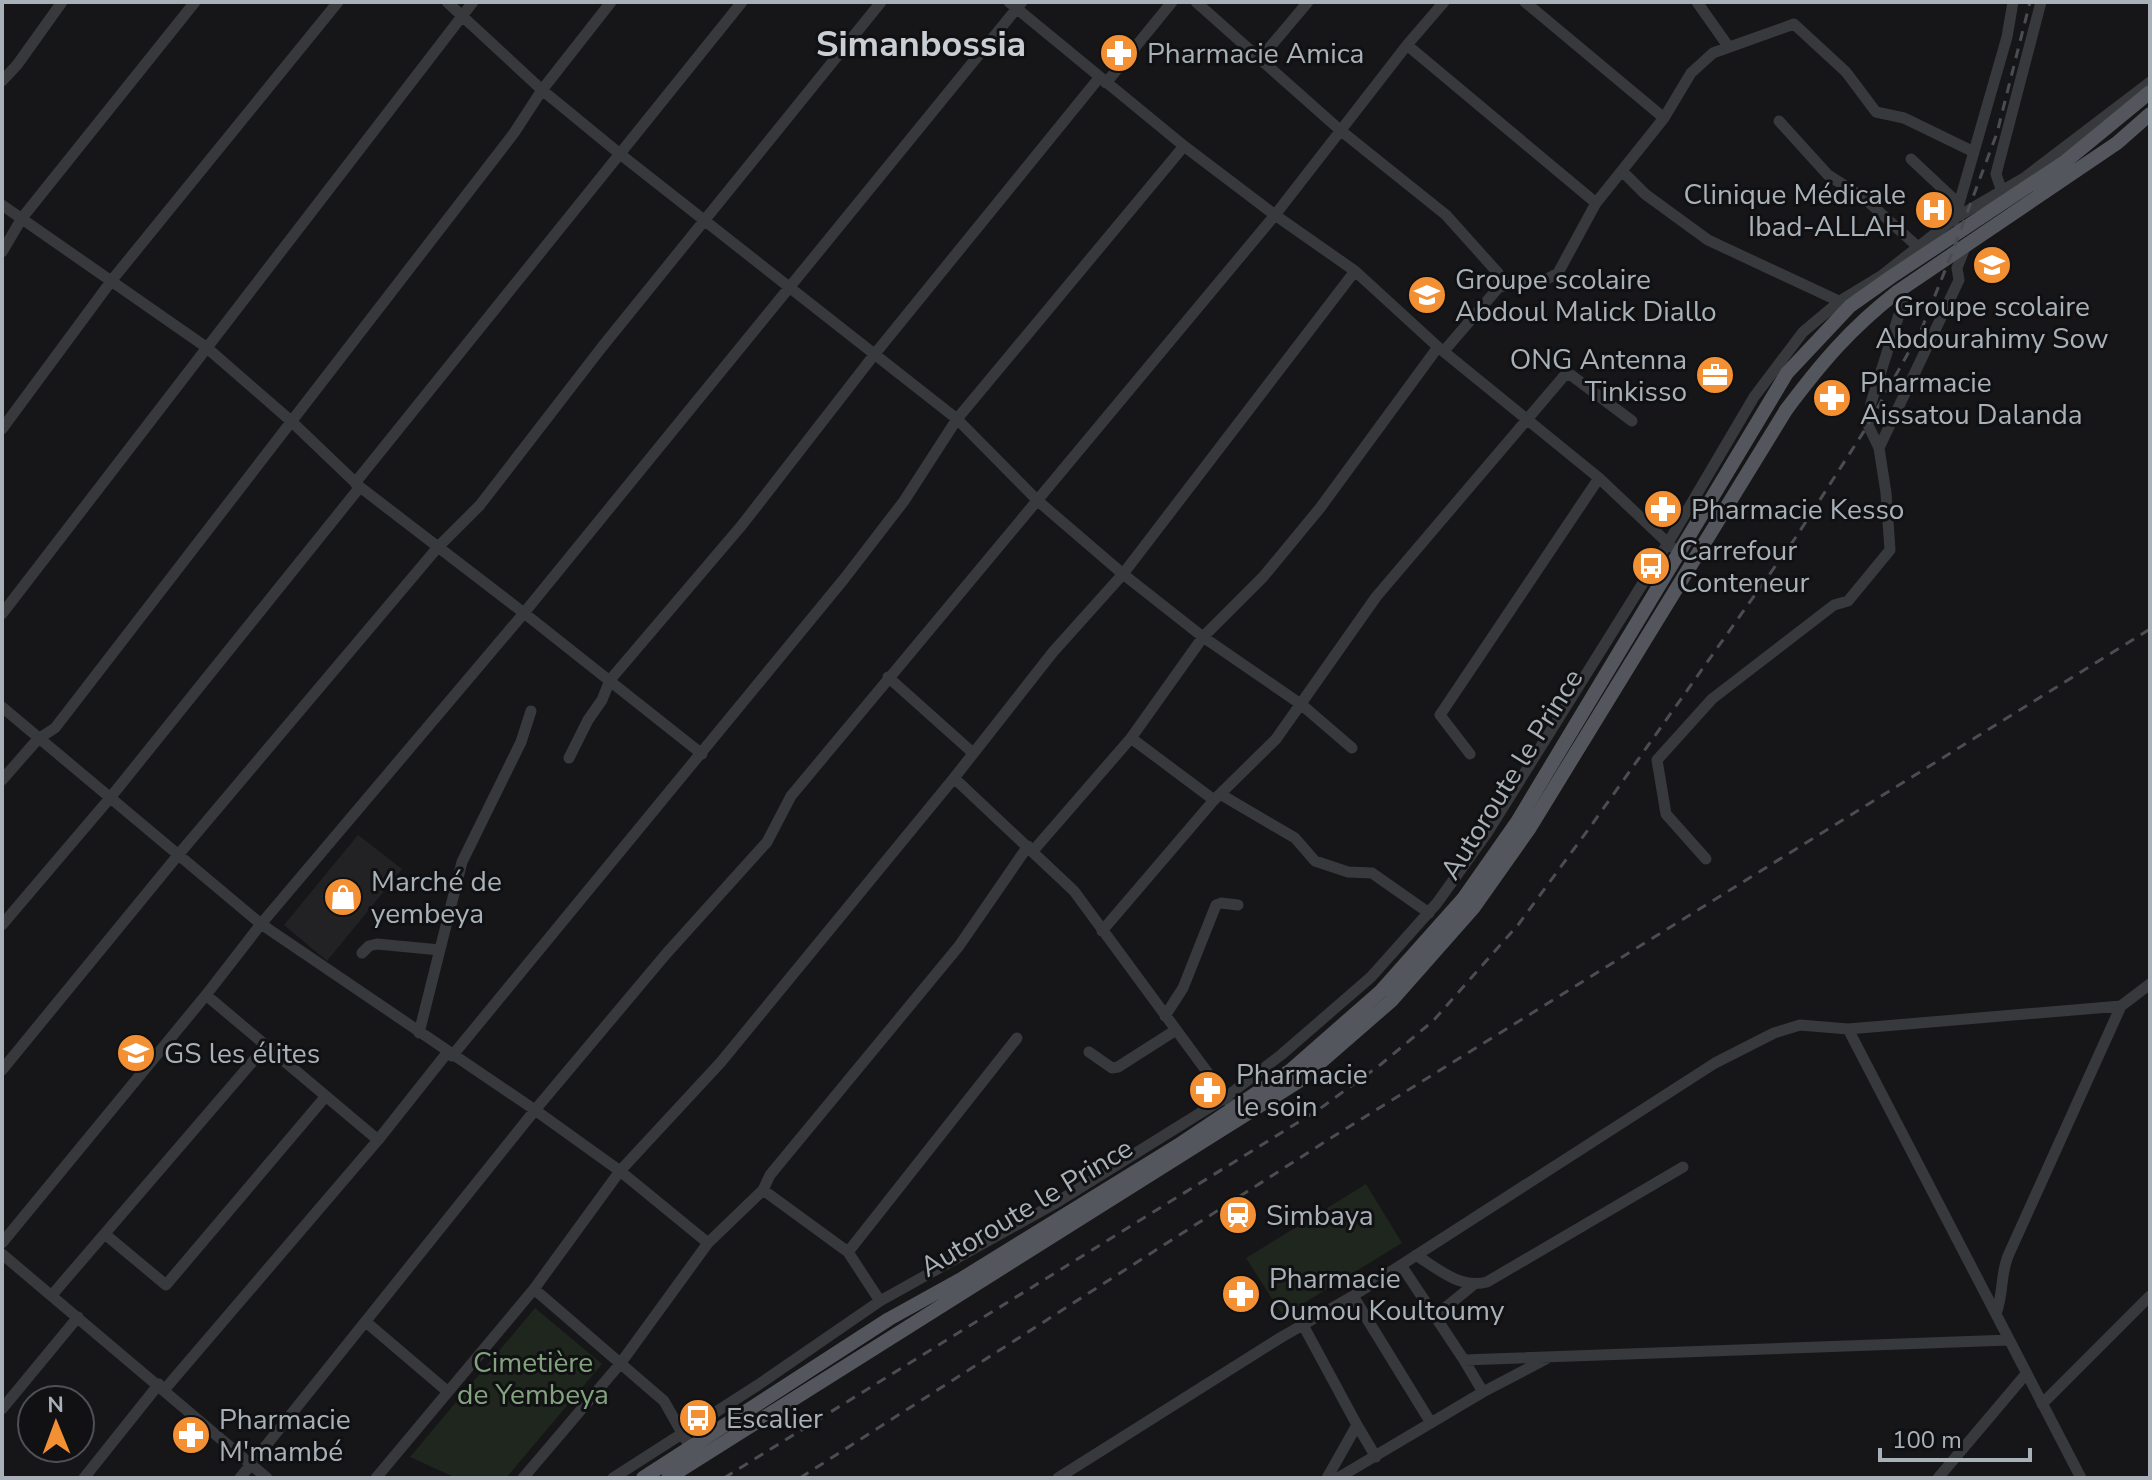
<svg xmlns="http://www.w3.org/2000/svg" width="2152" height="1480" font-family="'Nunito Sans',sans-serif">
<rect width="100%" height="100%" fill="#161618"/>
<!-- built -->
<path fill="#222225" d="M 358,835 L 402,869 L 327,961 L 284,925 Z"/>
<!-- green -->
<path fill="#1e261e" d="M 1366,1184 L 1402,1243 L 1283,1316 L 1246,1258 Z
M 535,1308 L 602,1364 L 506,1478 L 456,1478 L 410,1457 Z"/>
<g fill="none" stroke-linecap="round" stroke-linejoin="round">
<!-- minor -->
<path stroke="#37393d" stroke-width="11" d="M 447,2 L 542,90 L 620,154 L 957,419 L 1038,501 L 1123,574 L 1203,637 L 1302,705 L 1352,748
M 1009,2 L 1184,146 L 1275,215 L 1355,271 L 1438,347 L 1599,478 L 1672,547
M 1196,2 L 1340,130 L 1446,215 L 1498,273 L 1499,287 L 1444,351
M 1525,2 L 1664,118
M 1697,2 L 1728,46
M 1407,45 L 1596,203
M 1259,60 L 1308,2
M 2,81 L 17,65 L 62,2
M 1106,83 L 1172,2
M 1779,121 L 1828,175 L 1864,198 L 1918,247
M 1911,159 L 1959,204
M 1622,171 L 1645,194 L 1708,240 L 1843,303
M 2002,192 L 1996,174 L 2041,2
M 2,205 L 206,347 L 291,421 L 360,487 L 524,613 L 702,754
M 1954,221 L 2007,37 L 2013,2
M 2,252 L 22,218 L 195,2
M 1499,287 L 1545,280 L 1558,273 L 1596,203 L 1664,118 L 1691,73 L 1713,53 L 1794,24 L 1846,72 L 1876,112 L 1904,118 L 1974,152
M 2,429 L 112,280 L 338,2
M 1879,448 L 1959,280 L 1957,268 L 1966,245
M 355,483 L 742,2
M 2,614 L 473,2
M 888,677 L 973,753
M 2,707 L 261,924 L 206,995 L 2,1243
M 1131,738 L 1214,800
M 1470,754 L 1440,715 L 1599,478
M 569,758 L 588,720 L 602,700 L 610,680 L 742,525 L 874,355 L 1099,78
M 954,778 L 1074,891 L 1230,1103
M 2,780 L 38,739 L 55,728 L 514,133 L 542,90 L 611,2
M 1220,794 L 1295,838 L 1315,861 L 1348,872 L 1372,873 L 1429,913
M 1033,851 L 1131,738 L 1203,637 L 1263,577 L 1320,508 L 1438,347
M 1706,859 L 1666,814 L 1657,760 L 1712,699 L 1834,605 L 1848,601 L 1890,550 L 1886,493 L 1879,448 L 1868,425 L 1871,403 L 1903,302 L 1897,292
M 2,925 L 110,798 L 360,487
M 1102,931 L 1214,800 L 1276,739 L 1376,597 L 1564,376 L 1571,375 L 1632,421
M 362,953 L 369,946 L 377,944 L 440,950
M 206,995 L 378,1140
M 1165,1016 L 1183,988 L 1216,905 L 1221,903 L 1238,905
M 1848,1029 L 2121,1006
M 419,1033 L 462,862 L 521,742 L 531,711
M 1089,1052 L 1112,1068 L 1118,1067 L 1176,1030
M 452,1056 L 844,579 L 904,501 L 957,419 L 1184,146
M 2,1070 L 179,854 L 438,547 L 480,505 L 602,347 L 881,2
M 763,1190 L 848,1252 L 880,1301
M 106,1235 L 166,1285 L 326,1096
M 708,1243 L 620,1171 L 535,1110 L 261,924 L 524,613 L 1022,2
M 848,1252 L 1017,1038
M 2,1254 L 267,1478
M 1416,1255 C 1438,1269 1460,1289 1487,1282 L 1683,1167
M 1401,1265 L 1464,1360 L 2009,1340
M 534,1289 L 664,1401 L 690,1447
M 52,1295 L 266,1046
M 1353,1296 L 1431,1423
M 1996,1314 C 2004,1292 2000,1276 2008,1256 L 2121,1006 L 2150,984
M 1435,1316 L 1472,1286
M 366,1322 L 447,1391
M 1303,1325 L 1357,1425 L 1327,1478
M 1464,1360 L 1483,1392
M 165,1389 L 378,1140 L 447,1053
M 2042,1404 L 2150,1296
M 2,1409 L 78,1317
M 1357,1425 L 1376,1457
M 84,1478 L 159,1384
M 240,1478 L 535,1110 L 666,954 L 767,842 L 791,796 L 1275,215 L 1407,45 L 1444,2
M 376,1478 L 534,1289 L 620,1171 L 721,1062 L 954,778 L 1053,652 L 1123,574 L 1355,271
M 523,1478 L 620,1364 L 708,1243 L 763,1190 L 770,1175 L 959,946 L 1028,846
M 613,1478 L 758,1385 L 880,1301 L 1054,1204 L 1226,1097 L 1281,1055 L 1371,977 L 1437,903 L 1487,833 L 1668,543 L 1754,397 L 1803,332 L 1840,301 L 1881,276 L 1955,218 L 2024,178 L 2150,82
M 1058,1478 L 1280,1338 L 1353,1296 L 1715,1063 L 1774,1033 L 1800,1025 L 1848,1029 L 2081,1478
M 1338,1478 L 1483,1392 L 1546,1359
M 1938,1478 L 2026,1374"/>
<!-- major -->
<path stroke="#53565c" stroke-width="14" d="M 643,1478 L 889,1319 L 963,1278 L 1177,1146 L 1291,1070 L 1381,991 L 1463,899 L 1517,822 L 1787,373 L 1850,306 L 1891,277 L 2066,161 L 2150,92
M 668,1478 L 1299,1081 L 1391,1001 L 1474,907 L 1529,829 L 1786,410 C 1822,362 1850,329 1897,292 L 2117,143 L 2150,114"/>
<!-- rail -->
<path stroke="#4a4d52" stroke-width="3" stroke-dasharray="10 8" stroke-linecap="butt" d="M 724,1478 L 1318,1110 L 1380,1065 L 1433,1021 L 1518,925 L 1593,823 L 1796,537 L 1868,425 L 1922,328 L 1952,253 L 1997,133 L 2030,2
M 800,1478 L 1334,1136 L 2150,629"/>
</g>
<!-- icons -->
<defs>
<g id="pharmacy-disc" transform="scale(2)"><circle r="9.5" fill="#f39033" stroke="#111113"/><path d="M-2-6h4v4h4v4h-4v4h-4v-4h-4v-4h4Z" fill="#fff"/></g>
<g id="hospital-disc" transform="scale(2)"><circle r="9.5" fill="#f39033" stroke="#111113"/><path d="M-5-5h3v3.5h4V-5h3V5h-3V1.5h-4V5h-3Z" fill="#fff"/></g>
<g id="school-disc" transform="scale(2)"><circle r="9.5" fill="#f39033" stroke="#111113"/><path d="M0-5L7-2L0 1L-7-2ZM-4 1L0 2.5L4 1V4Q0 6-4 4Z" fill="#fff"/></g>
<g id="office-disc" transform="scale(2)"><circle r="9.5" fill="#f39033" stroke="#111113"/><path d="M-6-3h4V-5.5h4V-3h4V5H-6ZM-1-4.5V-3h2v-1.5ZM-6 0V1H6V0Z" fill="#fff"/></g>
<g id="bus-disc" transform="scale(2)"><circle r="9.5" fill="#f39033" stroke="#111113"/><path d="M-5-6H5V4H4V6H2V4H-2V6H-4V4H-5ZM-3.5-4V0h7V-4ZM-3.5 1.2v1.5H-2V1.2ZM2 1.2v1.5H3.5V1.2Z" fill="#fff"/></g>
<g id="shop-disc" transform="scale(2)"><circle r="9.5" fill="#f39033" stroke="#111113"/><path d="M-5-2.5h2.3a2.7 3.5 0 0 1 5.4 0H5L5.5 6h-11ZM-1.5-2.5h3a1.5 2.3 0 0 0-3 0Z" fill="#fff"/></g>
<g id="station-disc" transform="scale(2)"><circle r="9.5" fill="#f39033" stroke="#111113"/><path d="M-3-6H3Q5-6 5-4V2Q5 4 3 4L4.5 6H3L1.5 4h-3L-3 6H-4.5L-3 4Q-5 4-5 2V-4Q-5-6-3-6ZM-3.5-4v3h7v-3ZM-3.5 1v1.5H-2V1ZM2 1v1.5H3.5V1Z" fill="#fff"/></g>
</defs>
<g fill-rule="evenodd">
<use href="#pharmacy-disc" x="1119" y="53"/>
<use href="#hospital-disc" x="1934" y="210"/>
<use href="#school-disc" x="1992" y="265"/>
<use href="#school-disc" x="1427" y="295"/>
<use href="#office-disc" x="1715" y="375"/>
<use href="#pharmacy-disc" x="1832" y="398"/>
<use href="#pharmacy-disc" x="1663" y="509"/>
<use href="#bus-disc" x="1651" y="566"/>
<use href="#shop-disc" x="343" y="897"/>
<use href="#school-disc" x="136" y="1053"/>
<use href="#pharmacy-disc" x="1208" y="1090"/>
<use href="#station-disc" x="1238" y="1215"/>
<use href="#pharmacy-disc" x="1241" y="1294"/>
<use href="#bus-disc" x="698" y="1418"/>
<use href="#pharmacy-disc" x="191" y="1435"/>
</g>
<g text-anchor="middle" stroke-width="6" stroke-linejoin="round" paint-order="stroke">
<!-- poi labels -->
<g font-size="28" fill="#a8b0b8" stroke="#111113" text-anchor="start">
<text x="1147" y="63">Pharmacie Amica</text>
<text x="1906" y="204" text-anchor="end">Clinique Médicale<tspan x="1906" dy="32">Ibad-ALLAH</tspan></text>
<text x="1455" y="289">Groupe scolaire<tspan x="1455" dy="32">Abdoul Malick Diallo</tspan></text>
<text x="1992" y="316" text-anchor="middle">Groupe scolaire<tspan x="1992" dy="32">Abdourahimy Sow</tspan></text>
<text x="1687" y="369" text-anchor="end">ONG Antenna<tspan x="1687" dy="32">Tinkisso</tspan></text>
<text x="1860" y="392">Pharmacie<tspan x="1860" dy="32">Aissatou Dalanda</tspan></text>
<text x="1691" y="519">Pharmacie Kesso</text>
<text x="1679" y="560">Carrefour<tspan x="1679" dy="32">Conteneur</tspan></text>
<text x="371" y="891">Marché de<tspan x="371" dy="32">yembeya</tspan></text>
<text x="164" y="1063">GS les élites</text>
<text x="1236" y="1084">Pharmacie<tspan x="1236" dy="32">le soin</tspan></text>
<text x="1266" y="1225">Simbaya</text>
<text x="1269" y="1288">Pharmacie<tspan x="1269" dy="32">Oumou Koultoumy</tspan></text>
<text x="726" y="1428">Escalier</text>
<text x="219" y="1429">Pharmacie<tspan x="219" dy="32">M'mambé</tspan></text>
</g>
<!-- street labels -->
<g font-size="28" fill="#a8b0b8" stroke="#111113">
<text transform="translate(1511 774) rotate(-58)" y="10">Autoroute le Prince</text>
<text transform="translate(1026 1207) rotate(-31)" y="10">Autoroute le Prince</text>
</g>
<!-- park labels -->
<g font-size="28" fill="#83a37f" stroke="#111113">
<text x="533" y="1372">Cimetière<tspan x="533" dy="32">de Yembeya</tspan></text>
</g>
<!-- district labels -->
<g font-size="36" font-weight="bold" fill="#c9ced4" stroke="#111113">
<text x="921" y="56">Simanbossia</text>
</g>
</g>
<!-- border -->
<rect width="2152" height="1480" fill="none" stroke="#a8b0b8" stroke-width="8"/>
<!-- north arrow -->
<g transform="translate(56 1424) rotate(359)"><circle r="38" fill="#111113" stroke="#4d5155" stroke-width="2"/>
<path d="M0-6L14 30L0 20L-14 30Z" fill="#f39033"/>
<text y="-12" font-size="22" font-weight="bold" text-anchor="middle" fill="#a8b0b8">N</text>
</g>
<!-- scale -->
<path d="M1880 1448v12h150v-12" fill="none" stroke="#a8b0b8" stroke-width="4"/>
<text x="1892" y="1448" font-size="24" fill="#a8b0b8" stroke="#111113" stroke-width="6" paint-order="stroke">100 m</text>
</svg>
